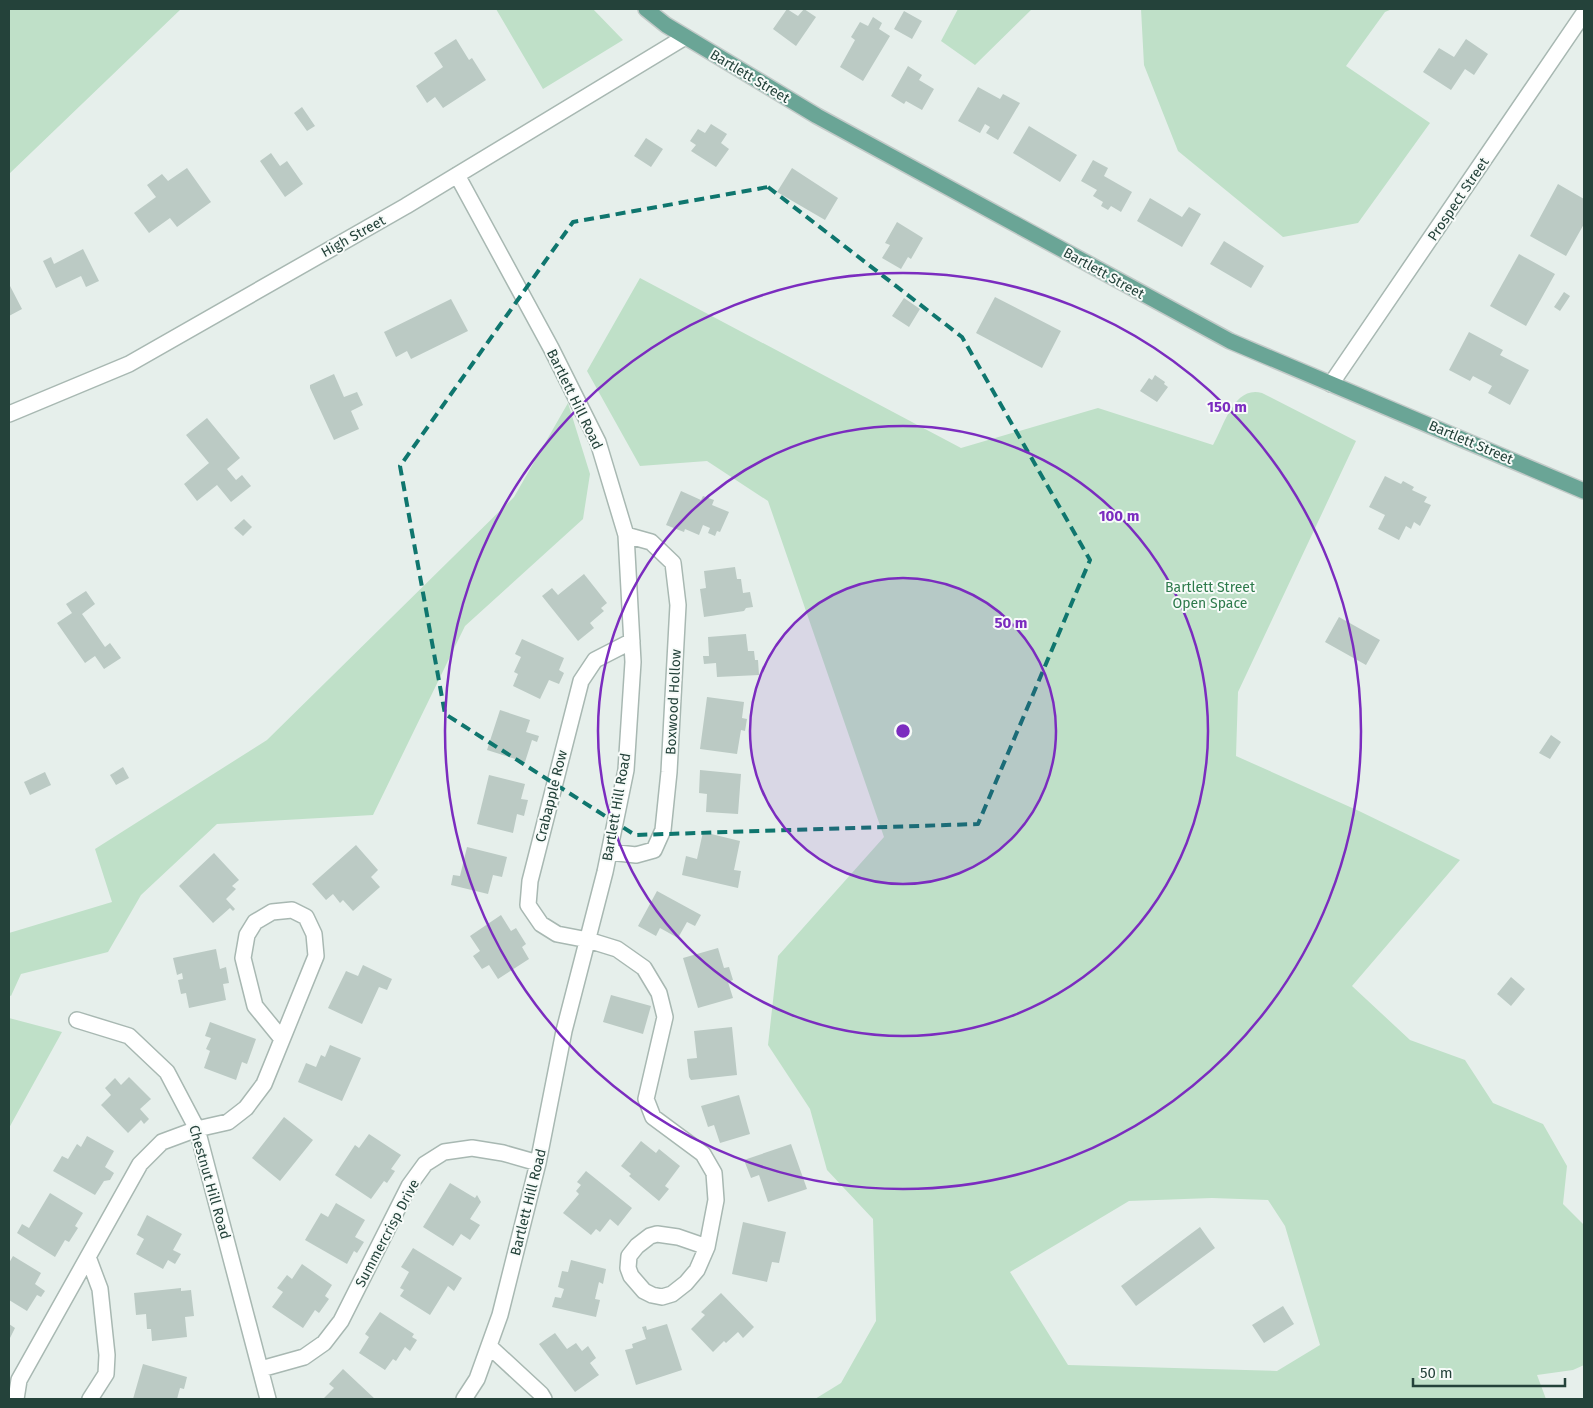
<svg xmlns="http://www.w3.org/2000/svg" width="1593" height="1408" font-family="'Fira Sans',sans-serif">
<rect width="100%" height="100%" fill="#e6efeb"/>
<!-- green -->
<path fill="#bfe0c8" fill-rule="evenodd" d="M 9,9 L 181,9 L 9,174 Z
M 496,9 L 593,9 L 623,40 L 543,89 Z
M 958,9 L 1032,9 L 975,65 L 941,41 Z
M 1141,9 L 1392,9 L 1385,12 L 1346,66 L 1430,123 L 1358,223 L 1283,237 L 1178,151 L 1144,65 Z
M 640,278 L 961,448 L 1098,408 L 1213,445 C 1224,426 1234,385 1262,393 L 1356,441 L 1238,692 L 1236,756 L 1359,811 L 1460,860 L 1352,986 L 1410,1040 L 1465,1060 L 1493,1103 L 1543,1124 L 1567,1166 L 1563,1204 L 1584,1225 L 1584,1365 L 1573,1370 L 1537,1375 L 1546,1399 L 815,1399 L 841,1383 L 876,1321 L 873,1219 L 827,1170 L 810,1109 L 768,1045 L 778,956 L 884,837 L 768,501 L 707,461 L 640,466 L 587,371 ZM 1212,1198 L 1268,1200 L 1285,1226 L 1320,1345 L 1277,1371 L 1068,1365 L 1010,1272 L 1129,1201 Z
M 568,403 L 590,474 L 583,519 L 465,626 L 373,815 L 217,824 L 141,895 L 108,952 L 21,974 L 11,996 L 9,995 L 9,933 L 112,902 L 95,849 L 267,740 L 514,497 Z
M 9,1018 L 62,1032 L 9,1128 Z"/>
<!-- building -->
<path fill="#bbcac4" d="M 787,9 L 798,16 L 804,9 L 816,17 L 796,46 L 773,29 Z
M 904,11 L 922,21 L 912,39 L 894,29 Z
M 873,17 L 882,23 L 879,29 L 890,36 L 863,81 L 840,67 L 855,40 L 851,37 L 860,22 L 868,26 Z
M 456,39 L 469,60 L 472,58 L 486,80 L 443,108 L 435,97 L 427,103 L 416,86 L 443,67 L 434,53 Z
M 1466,39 L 1488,54 L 1474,75 L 1465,69 L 1451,90 L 1423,72 L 1439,48 L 1454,57 Z
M 908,66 L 922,75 L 919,80 L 934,89 L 922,110 L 906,101 L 904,104 L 891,96 Z
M 978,87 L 1000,99 L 1003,94 L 1020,103 L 998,140 L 986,133 L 990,127 L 985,124 L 980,133 L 958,121 Z
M 302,107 L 315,126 L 307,131 L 294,113 Z
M 711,124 L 727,134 L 721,143 L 729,149 L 716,167 L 691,151 L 696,145 L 690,141 L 698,129 L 705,133 Z
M 1029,126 L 1077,155 L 1060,182 L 1013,153 Z
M 646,138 L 663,149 L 651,167 L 634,156 Z
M 271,153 L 280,166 L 287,161 L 303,184 L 285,197 L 260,161 Z
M 1093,160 L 1108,168 L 1104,176 L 1132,192 L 1121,212 L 1111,206 L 1108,210 L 1101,206 L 1103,202 L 1093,196 L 1097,190 L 1081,181 Z
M 187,168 L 211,202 L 177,227 L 170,218 L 149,233 L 134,213 L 156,197 L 147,185 L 162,174 L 168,181 Z
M 792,168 L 838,198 L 825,220 L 777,192 Z
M 1558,184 L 1584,199 L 1584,224 L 1566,256 L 1530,236 Z
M 1150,198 L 1182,217 L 1189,207 L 1201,214 L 1182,247 L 1137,221 Z
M 897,222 L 923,238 L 911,259 L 908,257 L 901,269 L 882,258 L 890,245 L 885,243 Z
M 1224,241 L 1264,266 L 1251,288 L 1210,264 Z
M 83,249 L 99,281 L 86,287 L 81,276 L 56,288 L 43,261 L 51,257 L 54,264 Z
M 1519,254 L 1555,274 L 1526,326 L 1490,306 Z
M 9,284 L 22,309 L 9,316 Z
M 1564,292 L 1570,296 L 1560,311 L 1554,307 Z
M 995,297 L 1061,331 L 1042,368 L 976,333 Z
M 904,298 L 920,309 L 909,327 L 892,316 Z
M 451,299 L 468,331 L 411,359 L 407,351 L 396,357 L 384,332 Z
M 1469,332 L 1503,350 L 1500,355 L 1529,370 L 1510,405 L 1488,393 L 1492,386 L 1473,376 L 1470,381 L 1449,370 Z
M 334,374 L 344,397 L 357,392 L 363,405 L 351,411 L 359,429 L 334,440 L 310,388 L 310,385 Z
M 1155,375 L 1165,382 L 1164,384 L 1168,387 L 1157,402 L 1140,391 L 1149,378 L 1152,380 Z
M 207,418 L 240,458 L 227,469 L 236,480 L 242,475 L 251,486 L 231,502 L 217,485 L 197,501 L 184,484 L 209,463 L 186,435 Z
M 1385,476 L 1401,484 L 1403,481 L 1414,487 L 1412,490 L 1427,497 L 1424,502 L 1431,505 L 1420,526 L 1414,522 L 1411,529 L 1406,526 L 1399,540 L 1378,529 L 1385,515 L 1369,507 Z
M 681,491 L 701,500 L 703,496 L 714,500 L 712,505 L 729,512 L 720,532 L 717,531 L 715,536 L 708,533 L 710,528 L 703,525 L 699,535 L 685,529 L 684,532 L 666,525 Z
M 244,519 L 252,527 L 243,536 L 234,528 Z
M 735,567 L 737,579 L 741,579 L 743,593 L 750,592 L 753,607 L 746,608 L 744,611 L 704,617 L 700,589 L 706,588 L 704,571 Z
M 584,574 L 607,603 L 601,608 L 604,611 L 590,623 L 594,628 L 578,641 L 542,596 L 552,588 L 558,595 Z
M 86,591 L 95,604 L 82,614 L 105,647 L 110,643 L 121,658 L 104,669 L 95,656 L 85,663 L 57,623 L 72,613 L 66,604 Z
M 1339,617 L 1380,640 L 1366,665 L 1325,642 Z
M 746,634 L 748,651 L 754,651 L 755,660 L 758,660 L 759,675 L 717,677 L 716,663 L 704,664 L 703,656 L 709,656 L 708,637 Z
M 522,639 L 564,658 L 559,670 L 564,673 L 559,684 L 549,680 L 540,699 L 513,686 L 518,674 L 514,672 L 521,657 L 515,654 Z
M 707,697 L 744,702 L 742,718 L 747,719 L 745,731 L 741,730 L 737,754 L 700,749 Z
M 500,710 L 530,720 L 526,732 L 539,736 L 537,742 L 532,740 L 525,762 L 487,750 Z
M 1551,735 L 1561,742 L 1550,759 L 1539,753 Z
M 123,767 L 129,778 L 116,785 L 110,775 Z
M 700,770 L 741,774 L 738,814 L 706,812 L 707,794 L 699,793 Z
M 45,772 L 51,785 L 30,795 L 24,782 Z
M 489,775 L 525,784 L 521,799 L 528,800 L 524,816 L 517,814 L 513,833 L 477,824 Z
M 703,832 L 740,841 L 734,870 L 741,871 L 738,888 L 682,875 L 686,856 L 697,859 Z
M 356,845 L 378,870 L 371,877 L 380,887 L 353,911 L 343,900 L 340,903 L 333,894 L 326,900 L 312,884 Z
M 467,847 L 507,857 L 502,877 L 493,875 L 488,894 L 451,885 L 453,875 L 460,876 Z
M 214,853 L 239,880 L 232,886 L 236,889 L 226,899 L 235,909 L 233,911 L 230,908 L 213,923 L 179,886 Z
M 657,891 L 701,915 L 695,926 L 687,922 L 678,938 L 660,928 L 656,936 L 638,926 Z
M 501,915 L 511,931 L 516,928 L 526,944 L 522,947 L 529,959 L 498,979 L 489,965 L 482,969 L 473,956 L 480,951 L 470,936 Z
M 718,948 L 724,968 L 729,967 L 733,980 L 728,982 L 733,998 L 698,1008 L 683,958 Z
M 216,949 L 220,969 L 226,967 L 229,983 L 223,984 L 226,1000 L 189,1008 L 186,993 L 181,994 L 178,980 L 183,979 L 182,973 L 177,975 L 173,958 Z
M 363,965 L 392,979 L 387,990 L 379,987 L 362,1024 L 328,1008 L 346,971 L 358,976 Z
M 1511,977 L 1525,989 L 1511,1006 L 1497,994 Z
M 611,995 L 651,1006 L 643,1034 L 603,1022 Z
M 210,1022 L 256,1039 L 247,1064 L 242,1062 L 236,1080 L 204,1068 L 210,1051 L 206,1049 L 211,1038 L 205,1036 Z
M 732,1027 L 737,1075 L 691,1080 L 689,1077 L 687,1059 L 697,1058 L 694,1031 Z
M 330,1045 L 361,1058 L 342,1101 L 298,1082 L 306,1063 L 316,1067 L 321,1055 L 325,1057 Z
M 129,1077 L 151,1099 L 140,1109 L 149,1119 L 144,1124 L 141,1120 L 128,1133 L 101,1105 L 111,1095 L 105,1088 L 115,1078 L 121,1085 Z
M 739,1095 L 750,1134 L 720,1143 L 714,1125 L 708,1127 L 701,1106 Z
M 284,1117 L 313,1140 L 280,1181 L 252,1158 Z
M 369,1134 L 401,1155 L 391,1169 L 395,1171 L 387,1183 L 384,1181 L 371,1199 L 335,1175 L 355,1145 L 359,1148 Z
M 87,1136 L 114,1151 L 105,1167 L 114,1173 L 110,1180 L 104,1181 L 95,1195 L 53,1171 L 62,1156 L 68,1159 L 77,1144 L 81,1147 Z
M 641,1141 L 656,1153 L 659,1149 L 680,1166 L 665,1186 L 669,1189 L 659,1201 L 629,1176 L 631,1174 L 621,1166 Z
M 791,1144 L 807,1189 L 768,1202 L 759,1175 L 751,1178 L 744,1160 Z
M 586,1171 L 632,1208 L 618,1226 L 610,1219 L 600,1232 L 596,1229 L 591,1235 L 563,1213 L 579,1194 L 576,1191 L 581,1185 L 577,1182 Z
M 450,1183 L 475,1198 L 477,1195 L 481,1202 L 470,1219 L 480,1225 L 470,1240 L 461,1234 L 453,1246 L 423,1227 Z
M 50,1193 L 83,1213 L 75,1226 L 78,1228 L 69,1242 L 65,1240 L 55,1257 L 17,1233 L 22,1224 L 29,1228 Z
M 336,1203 L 365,1220 L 355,1237 L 364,1242 L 357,1253 L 354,1251 L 347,1264 L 305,1240 L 321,1213 L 328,1217 Z
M 147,1215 L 182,1234 L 173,1250 L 181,1254 L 175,1264 L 168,1260 L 163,1269 L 136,1254 L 144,1239 L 137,1235 Z
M 743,1222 L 786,1232 L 779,1263 L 772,1262 L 767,1282 L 732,1274 Z
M 1200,1227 L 1215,1248 L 1136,1306 L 1121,1286 Z
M 413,1248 L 462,1278 L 454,1291 L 448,1286 L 430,1315 L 400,1296 L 404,1290 L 400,1288 L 409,1272 L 401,1267 Z
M 13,1256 L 41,1273 L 35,1284 L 45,1291 L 41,1297 L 37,1295 L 27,1311 L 9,1300 L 9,1263 Z
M 571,1260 L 606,1269 L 603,1284 L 599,1282 L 595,1299 L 600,1300 L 596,1317 L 552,1307 L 555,1297 L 561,1298 L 564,1289 L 558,1287 L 562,1271 L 568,1272 Z
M 302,1264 L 332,1285 L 325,1296 L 329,1299 L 319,1313 L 315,1310 L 303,1328 L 272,1307 L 283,1292 L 277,1288 L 287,1275 L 292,1279 Z
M 181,1288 L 181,1291 L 191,1290 L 194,1316 L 185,1317 L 187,1337 L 152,1341 L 151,1329 L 147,1329 L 146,1314 L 136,1315 L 134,1293 Z
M 721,1293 L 754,1327 L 743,1338 L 738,1332 L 726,1343 L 724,1341 L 713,1352 L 691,1329 L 705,1315 L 701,1312 Z
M 1283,1306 L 1294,1324 L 1264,1343 L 1252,1325 Z
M 380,1312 L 414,1334 L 412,1337 L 417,1340 L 410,1351 L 405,1347 L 396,1361 L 393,1359 L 385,1370 L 359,1353 L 369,1337 L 365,1334 Z
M 9,1324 L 15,1328 L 9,1340 Z
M 667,1324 L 682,1370 L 636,1385 L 625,1350 L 633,1348 L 632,1344 L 646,1339 L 642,1327 L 646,1326 L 647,1330 Z
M 555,1333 L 567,1349 L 576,1343 L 582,1351 L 588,1346 L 596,1358 L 590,1363 L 599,1375 L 575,1392 L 539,1344 Z
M 143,1364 L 187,1377 L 184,1389 L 180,1388 L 177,1399 L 133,1399 Z
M 343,1369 L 375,1399 L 323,1399 L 334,1388 L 329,1384 Z"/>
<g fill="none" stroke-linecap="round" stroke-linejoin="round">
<!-- minor casing -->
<g stroke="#a8b8b2" stroke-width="18">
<path id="minor" d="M 457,175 L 551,348 L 598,442 L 626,535 L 633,662 L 626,770 L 605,872 L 564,1031 L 538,1163 L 500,1315 L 477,1379 L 464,1399
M 1331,384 L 1584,13
M 9,414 L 129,364 L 406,206 L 685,37
M 632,641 L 595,660 L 581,681 L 530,881 L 528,905 L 541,924 L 557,934 L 588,940 L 617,949 L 644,968 L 659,993 L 665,1017 L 646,1099 L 653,1117 L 703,1154 L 714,1173 L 716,1200 L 707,1247 L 697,1270 L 686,1283 L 672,1294 L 662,1297 L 652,1295 L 644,1291 L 631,1276 L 628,1268 L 629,1256 L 637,1246 L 650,1236 L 657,1234 L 678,1237 L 707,1247
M 609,852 L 636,855 L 654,850 L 663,830 L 669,772 L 678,605 L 673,563 L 651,542 L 626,535
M 77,1020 L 129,1036 L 167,1072 L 197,1129 L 268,1399
M 88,1257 L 100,1289 L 107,1355 L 106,1374 L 90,1399
M 489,1346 L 541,1394 L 544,1399
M 261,1369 L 304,1357 L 324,1343 L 341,1321 L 409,1186 L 425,1164 L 444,1152 L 472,1148 L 503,1153 L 538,1163
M 16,1399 L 19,1380 L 140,1164 L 162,1142 L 197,1129 L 228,1122 L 246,1108 L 264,1084 L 316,956 L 314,934 L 306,917 L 292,910 L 272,912 L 255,922 L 247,935 L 243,958 L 255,1006 L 282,1039"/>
</g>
<!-- major casing -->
<g stroke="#c2cac8" stroke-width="18">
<path id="major" d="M 646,9 L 666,25 L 817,116 L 1230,341 L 1584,491"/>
</g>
<!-- minor -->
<use href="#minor" stroke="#fff" stroke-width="15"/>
<!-- major -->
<use href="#major" stroke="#6aa596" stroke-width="15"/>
</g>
<!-- marked area -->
<path fill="none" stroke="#0f766e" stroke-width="4" stroke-dasharray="10 6" stroke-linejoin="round" d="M 768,187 L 962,337 L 1090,560 L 978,824 L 635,835 L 445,714 L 400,466 L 573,222 Z"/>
<!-- distance rings -->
<circle cx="903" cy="731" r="153" fill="#7b2cbf" fill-opacity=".12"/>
<g fill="none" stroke="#7b2cbf" stroke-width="2.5">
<circle cx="903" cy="731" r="153"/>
<circle cx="903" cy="731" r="305"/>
<circle cx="903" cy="731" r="458"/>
</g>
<g text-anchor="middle" stroke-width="4" stroke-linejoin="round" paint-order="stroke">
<!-- street labels -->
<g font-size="14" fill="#24423a" stroke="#f7fbf9">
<text transform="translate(750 76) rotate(31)" y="5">Bartlett Street</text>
<text transform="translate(1458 199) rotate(-56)" y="5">Prospect Street</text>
<text transform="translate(353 236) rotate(-29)" y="5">High Street</text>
<text transform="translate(1104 273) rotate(29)" y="5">Bartlett Street</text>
<text transform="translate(575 399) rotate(64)" y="5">Bartlett Hill Road</text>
<text transform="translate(1471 442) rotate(23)" y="5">Bartlett Street</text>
<text transform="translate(673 702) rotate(-87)" y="5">Boxwood Hollow</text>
<text transform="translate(551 796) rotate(-76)" y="5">Crabapple Row</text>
<text transform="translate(616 807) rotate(-80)" y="5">Bartlett Hill Road</text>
<text transform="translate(210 1182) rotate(74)" y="5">Chestnut Hill Road</text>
<text transform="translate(528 1202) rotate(-76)" y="5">Bartlett Hill Road</text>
<text transform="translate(387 1233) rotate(-62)" y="5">Summercrisp Drive</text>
</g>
<!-- park labels -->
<g font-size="14" fill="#2d7a4b" stroke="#f7fbf9">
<text x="1210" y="592">Bartlett Street<tspan x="1210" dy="16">Open Space</tspan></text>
</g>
</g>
<circle cx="903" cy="731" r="8" fill="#7b2cbf" stroke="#f7fbf9" stroke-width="2.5"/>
<g font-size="15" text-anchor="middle" font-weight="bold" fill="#7b2cbf" stroke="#f7fbf9" stroke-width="4" stroke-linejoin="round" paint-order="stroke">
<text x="1227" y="412">150 m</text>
<text x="1119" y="521">100 m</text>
<text x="1011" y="628">50 m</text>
</g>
<!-- border -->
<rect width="1593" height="1408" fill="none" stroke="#24423a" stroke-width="20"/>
<!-- scale -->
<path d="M1413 1378v8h152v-8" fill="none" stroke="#24423a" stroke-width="2.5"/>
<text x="1420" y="1378" font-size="15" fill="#24423a" stroke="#f7fbf9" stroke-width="4" paint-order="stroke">50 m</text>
</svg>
